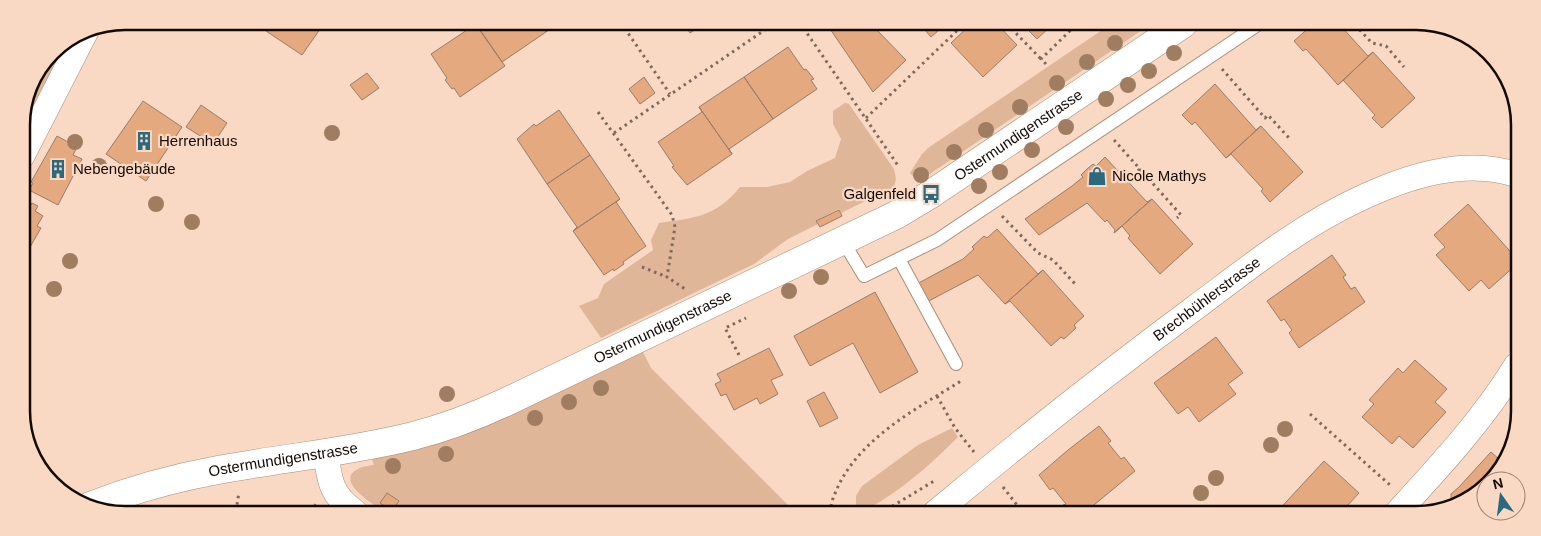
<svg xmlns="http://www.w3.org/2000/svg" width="1541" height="536" font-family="Helvetica,sans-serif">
<rect width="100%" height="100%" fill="#f9d9c3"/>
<!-- green -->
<path fill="#e0b699" d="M 1111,24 L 1151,24 L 918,182 L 910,173 L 922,154 L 928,148 Z
M 70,39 L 22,133 L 21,119 L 29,85 L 52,51 Z
M 845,103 L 849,104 L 894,169 L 896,179 L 894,187 L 841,213 L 839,209 L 816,221 L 818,224 L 788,239 L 754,264 L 601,338 L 579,306 L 598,298 L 604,284 L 653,250 L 651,240 L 659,223 C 694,218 716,217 740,187 L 767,187 L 790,182 L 807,171 L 835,158 L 841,139 L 833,124 L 833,111 Z
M 643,352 L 651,368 L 796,513 L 385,512 C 376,506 333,481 358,469 C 362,466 368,466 374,465 L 372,459 L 517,411 Z
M 952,428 L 958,437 C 929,466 900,492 864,511 L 856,508 L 856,496 L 862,486 L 918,445 Z"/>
<!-- building -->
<path fill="#e4a97f" stroke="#9a7d6a" d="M 273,22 L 325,22 L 302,55 L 266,31 Z
M 393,22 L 410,22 L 404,29 Z
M 474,22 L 539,22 L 546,32 L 502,62 Z
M 539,22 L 560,22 L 546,32 Z
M 683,23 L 711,23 L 701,30 L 699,27 L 690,33 Z
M 826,23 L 870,23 L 906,60 L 873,92 Z
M 919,23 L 946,24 L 931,37 Z
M 476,24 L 505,66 L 460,97 L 454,88 L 452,89 L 445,80 L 447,78 L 431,54 Z
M 971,24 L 997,24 L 1017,45 L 983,77 L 951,43 Z
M 1022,24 L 1053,24 L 1037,39 Z
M 1312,25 L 1340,25 L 1368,56 L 1373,52 L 1338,85 L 1306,49 L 1303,51 L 1294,41 Z
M 788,47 L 804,70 L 806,69 L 814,79 L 811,80 L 817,89 L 773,119 L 744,77 Z
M 1373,52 L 1415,98 L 1382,128 L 1372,118 L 1375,115 L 1343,80 L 1338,85 Z
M 367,73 L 379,88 L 362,100 L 350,85 Z
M 644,77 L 655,93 L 640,104 L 629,89 Z
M 744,77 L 773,119 L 729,149 L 732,154 L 699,107 Z
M 1215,84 L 1256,130 L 1261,126 L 1226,158 L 1195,122 L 1192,125 L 1182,115 Z
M 143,101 L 182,127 L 146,181 L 106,154 Z
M 201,105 L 227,123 L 213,144 L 186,127 Z
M 699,107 L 732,154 L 687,185 L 672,167 L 674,166 L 658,142 L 702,112 Z
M 559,110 L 590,155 L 547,184 L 517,139 L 534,124 L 536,126 Z
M 1261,126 L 1303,172 L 1270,202 L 1261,191 L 1263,189 L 1231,154 L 1226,158 Z
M 57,136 L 77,147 L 73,155 L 82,159 L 58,205 L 29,190 L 33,183 L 31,182 Z
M 590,155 L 620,199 L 573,231 L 577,227 L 547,184 Z
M 1105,157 L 1147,202 L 1152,199 L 1114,233 L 1115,230 L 1107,220 L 1105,222 L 1087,203 L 1039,235 L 1025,219 L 1072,186 L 1083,177 L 1081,175 L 1087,169 L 1093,164 L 1096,166 Z
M 620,199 L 616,202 L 646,246 L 623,262 L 624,264 L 614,271 L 613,269 L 604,275 L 573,231 Z
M 1152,199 L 1193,244 L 1160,274 L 1128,238 L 1130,236 L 1122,226 L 1114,233 Z
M 32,203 L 38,206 L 35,211 L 43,216 L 37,226 L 41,228 L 26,254 L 22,251 L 22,204 L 29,208 Z
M 1468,204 L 1517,259 L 1517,264 L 1489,289 L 1481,280 L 1469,291 L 1436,255 L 1445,247 L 1434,235 Z
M 839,210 L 842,216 L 820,227 L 816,221 Z
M 997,229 L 1038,274 L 1043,270 L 1005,304 L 978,275 L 925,303 L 915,285 L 963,259 L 974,249 L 972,247 L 984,236 L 987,238 Z
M 1332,255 L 1346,275 L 1343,277 L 1351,289 L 1355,287 L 1365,302 L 1299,348 L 1289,333 L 1292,330 L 1284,319 L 1281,321 L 1267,301 Z
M 1043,270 L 1084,316 L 1074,325 L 1076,328 L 1064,339 L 1061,337 L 1051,346 L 1010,301 L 1005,304 Z
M 875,292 L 918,372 L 880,393 L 853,343 L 810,366 L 794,336 Z
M 1216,337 L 1243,373 L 1228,384 L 1236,394 L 1199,422 L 1188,407 L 1178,414 L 1154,383 Z
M 769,348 L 783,375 L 771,380 L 778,394 L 760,404 L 757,398 L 734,410 L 726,394 L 721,396 L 715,384 L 721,381 L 717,374 Z
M 1415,360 L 1447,389 L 1435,402 L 1446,412 L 1413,448 L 1399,436 L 1392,444 L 1362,417 L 1374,404 L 1369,400 L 1398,368 L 1403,373 Z
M 824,392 L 838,418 L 820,427 L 807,401 Z
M 1099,426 L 1111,441 L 1108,443 L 1121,459 L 1124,457 L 1135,471 L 1083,514 L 1069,514 L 1063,505 L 1066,504 L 1053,488 L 1050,490 L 1039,475 L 1068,450 Z
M 1491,452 L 1501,461 L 1479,493 L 1455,502 L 1451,498 L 1451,494 L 1459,487 Z
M 1324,461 L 1359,493 L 1347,506 L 1354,514 L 1275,514 Z
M 387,493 L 399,501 L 392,511 L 380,503 Z"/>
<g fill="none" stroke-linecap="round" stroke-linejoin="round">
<!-- service casing -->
<g stroke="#ab8d79" stroke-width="14">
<path id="service" d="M 843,241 L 864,276 L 937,240 L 1259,24
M 899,259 L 956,364"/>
</g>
<!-- minor casing -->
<g stroke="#ab8d79" stroke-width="26">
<g id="minor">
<path d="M 22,156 L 87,29"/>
<path d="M 326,453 C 329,480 331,495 355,512"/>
<path id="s1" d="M 935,513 C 1020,442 1107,373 1196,307 C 1247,269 1299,227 1357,200 C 1405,177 1464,157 1517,175"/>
<path d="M 1396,514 C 1439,467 1482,421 1516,366"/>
</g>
</g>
<!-- secondary casing -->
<g stroke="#ab8d79" stroke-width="29">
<g id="secondary">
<path id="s2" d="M 90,506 C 131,490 174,478 218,470 C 283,458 349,452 413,436 C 445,428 476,416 506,402 L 896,215 L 931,194 L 1183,24"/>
</g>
</g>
<!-- path -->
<path stroke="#7e6a5d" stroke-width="3" stroke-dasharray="2.5 4" stroke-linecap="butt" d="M 621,23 L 670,94
M 800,23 L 899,167
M 1007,24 L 1041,59
M 1355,25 L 1372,43 L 1386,46 L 1404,67
M 1046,64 L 1041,59 L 1077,24
M 1222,69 L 1265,118 L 1268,115 L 1289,138
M 598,112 L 672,215 L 675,227 L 667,277 L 685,289
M 866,118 L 964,24
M 614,133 L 775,23
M 1114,140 L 1181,215 L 1177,218
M 1133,175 L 1140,169
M 1002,216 L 1038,253 L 1053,260 L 1077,286
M 642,267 L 667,277
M 739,355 L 725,328 L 746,318
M 937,396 L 955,428 L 974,452
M 1310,414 L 1390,485
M 1003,487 L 1024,514
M 236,511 L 239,492
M 311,512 L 316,504
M 831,513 C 830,505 833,498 836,491 C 858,439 916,409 961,381
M 881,513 L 934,481"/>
<!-- service -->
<use href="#service" stroke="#fff" stroke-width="12"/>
<!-- minor -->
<use href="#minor" stroke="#fff" stroke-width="25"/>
<!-- secondary -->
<use href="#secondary" stroke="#fff" stroke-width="28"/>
</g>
<!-- trees -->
<g fill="#a07d61">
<circle cx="1115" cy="43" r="8"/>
<circle cx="1174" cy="53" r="8"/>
<circle cx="1087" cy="62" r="8"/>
<circle cx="1149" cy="71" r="8"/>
<circle cx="1057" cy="83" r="8"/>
<circle cx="1128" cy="85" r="8"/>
<circle cx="1106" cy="99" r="8"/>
<circle cx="1020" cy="107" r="8"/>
<circle cx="1066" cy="127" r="8"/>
<circle cx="986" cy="130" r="8"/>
<circle cx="332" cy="133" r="8"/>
<circle cx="75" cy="142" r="8"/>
<circle cx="1032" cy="150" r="8"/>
<circle cx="954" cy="152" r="8"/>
<circle cx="99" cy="166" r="8"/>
<circle cx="1000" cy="172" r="8"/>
<circle cx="921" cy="175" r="8"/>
<circle cx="979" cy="186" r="8"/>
<circle cx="156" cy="204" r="8"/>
<circle cx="192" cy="222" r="8"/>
<circle cx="70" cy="261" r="8"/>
<circle cx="821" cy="277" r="8"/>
<circle cx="54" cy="289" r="8"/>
<circle cx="789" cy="291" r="8"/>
<circle cx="601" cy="388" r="8"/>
<circle cx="447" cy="394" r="8"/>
<circle cx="569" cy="402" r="8"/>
<circle cx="535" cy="418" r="8"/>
<circle cx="1285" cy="429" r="8"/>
<circle cx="1271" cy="445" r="8"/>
<circle cx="446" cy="454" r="8"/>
<circle cx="393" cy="466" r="8"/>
<circle cx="1216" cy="478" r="8"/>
<circle cx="1201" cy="493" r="8"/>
</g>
<!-- icons -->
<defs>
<g id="building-bare" transform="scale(1.5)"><path d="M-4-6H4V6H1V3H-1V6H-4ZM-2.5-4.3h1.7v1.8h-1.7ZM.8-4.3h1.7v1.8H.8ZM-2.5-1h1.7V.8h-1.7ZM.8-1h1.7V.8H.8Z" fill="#2b697f" stroke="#f9d9c3" stroke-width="2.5" paint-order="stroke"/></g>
<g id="shop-bare" transform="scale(1.5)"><path d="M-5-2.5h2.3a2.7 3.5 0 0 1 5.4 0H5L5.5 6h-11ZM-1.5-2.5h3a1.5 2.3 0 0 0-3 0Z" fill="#2b697f" stroke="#f9d9c3" stroke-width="2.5" paint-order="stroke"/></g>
<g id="bus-bare" transform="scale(1.5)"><path d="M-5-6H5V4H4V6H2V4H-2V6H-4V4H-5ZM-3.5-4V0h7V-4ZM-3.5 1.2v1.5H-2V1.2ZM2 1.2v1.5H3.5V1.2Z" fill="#2b697f" stroke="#f9d9c3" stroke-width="2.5" paint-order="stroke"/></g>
</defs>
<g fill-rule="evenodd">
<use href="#building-bare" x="144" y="141"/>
<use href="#building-bare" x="58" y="169"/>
<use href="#shop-bare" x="1097" y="176"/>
<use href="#bus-bare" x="931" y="194"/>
</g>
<g text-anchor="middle" stroke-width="4.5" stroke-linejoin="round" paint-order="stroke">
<!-- street labels -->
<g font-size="15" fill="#140a04" stroke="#f9d9c3">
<text dy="5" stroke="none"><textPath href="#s2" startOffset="1009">Ostermundigenstrasse</textPath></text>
<text dy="5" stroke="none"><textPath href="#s1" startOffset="346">Brechbühlerstrasse</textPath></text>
<text dy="5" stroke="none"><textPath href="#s2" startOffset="604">Ostermundigenstrasse</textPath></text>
<text dy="5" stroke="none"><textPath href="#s2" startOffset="199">Ostermundigenstrasse</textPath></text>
</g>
<!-- poi labels -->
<g font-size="15" fill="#140a04" stroke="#f9d9c3" text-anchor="start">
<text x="159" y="146">Herrenhaus</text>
<text x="73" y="174">Nebengebäude</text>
<text x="1112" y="181">Nicole Mathys</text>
<text x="916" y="199" text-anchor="end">Galgenfeld</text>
</g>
</g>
<!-- crop -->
<path d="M0 0H1541V536H0ZM125 30H1416A95 95 0 0 1 1511 125V411A95 95 0 0 1 1416 506H125A95 95 0 0 1 30 411V125A95 95 0 0 1 125 30Z" fill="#f9d9c3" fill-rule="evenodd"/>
<path fill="none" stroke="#140a04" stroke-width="2.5" d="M125 30H1416A95 95 0 0 1 1511 125V411A95 95 0 0 1 1416 506H125A95 95 0 0 1 30 411V125A95 95 0 0 1 125 30Z"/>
<!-- north arrow -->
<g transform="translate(1501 496) rotate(346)"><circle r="24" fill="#f9d9c3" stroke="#9d8677"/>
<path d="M0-4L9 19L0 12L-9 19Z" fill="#2b697f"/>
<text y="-8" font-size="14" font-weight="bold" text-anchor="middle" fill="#140a04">N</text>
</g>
</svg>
